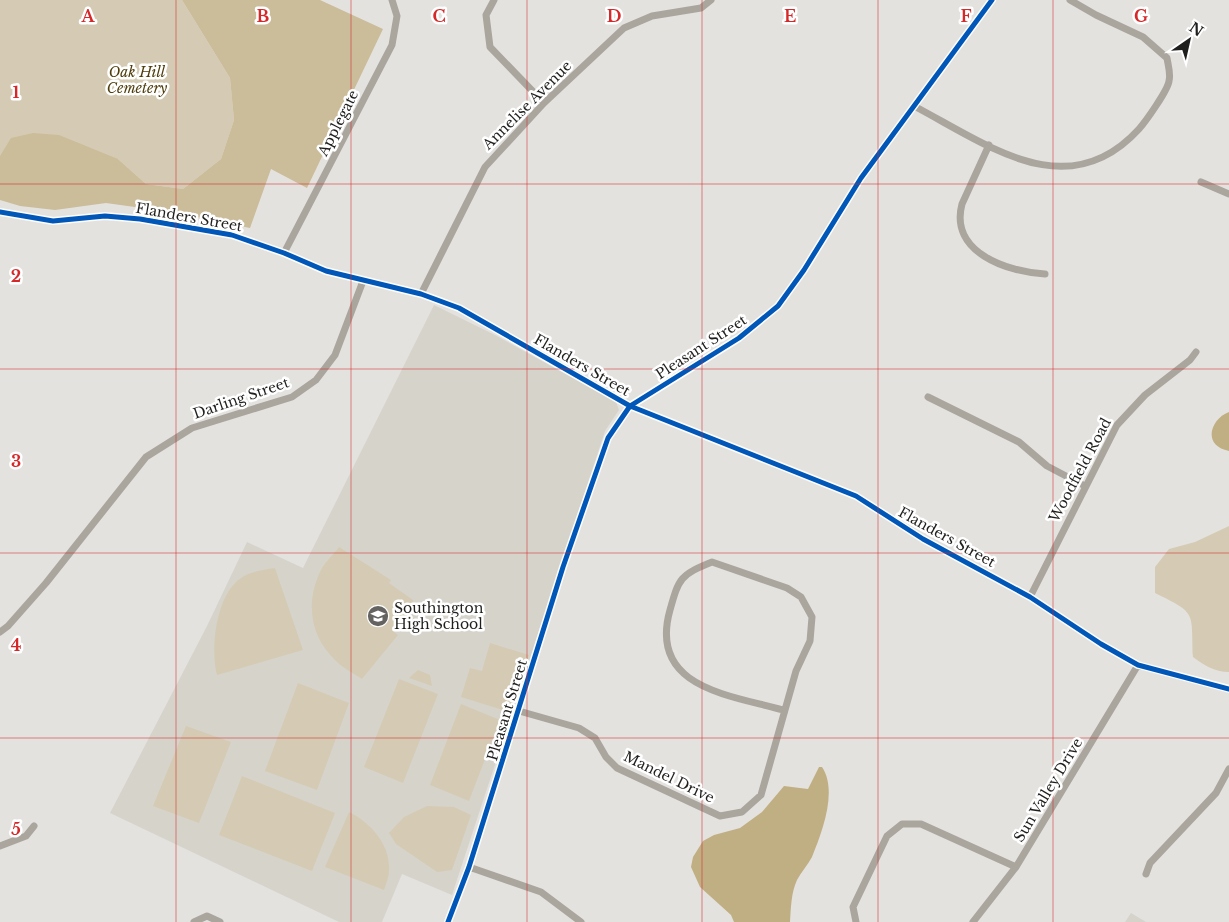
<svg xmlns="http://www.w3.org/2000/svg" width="1229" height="922" font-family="'Libre Baskerville',serif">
<rect width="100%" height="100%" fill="#e4e2df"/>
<!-- built -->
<path fill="#d6d3cb" d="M 434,305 L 495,335 L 616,402 L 619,410 L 605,431 L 452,895 L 402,874 L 382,922 L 339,922 L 110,813 L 207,626 L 247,542 L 303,568 Z
M 1131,913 L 1146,922 L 1125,922 Z"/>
<!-- green -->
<path fill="#d5cbb4" d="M 0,0 L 182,0 L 230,78 L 234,120 L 221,159 L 183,189 L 146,184 L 118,159 L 0,156 Z
M 1229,526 L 1229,672 C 1214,672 1204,665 1193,657 C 1191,612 1198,614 1155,593 L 1155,567 L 1169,549 L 1195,542 Z
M 339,547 L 391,580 L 389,583 L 413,600 L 413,605 L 394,632 L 398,635 L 362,679 C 353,673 343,668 336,661 C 309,636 305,600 322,568 C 326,561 334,554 339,547 Z
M 275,568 L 303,650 L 217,675 C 210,648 216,595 241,578 C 251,571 263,570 275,568 Z
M 490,643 L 529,655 L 512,713 L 461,697 L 470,668 L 482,671 Z
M 418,670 L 430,675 L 432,686 L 409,678 Z
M 399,679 L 438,694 L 403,783 L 364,767 Z
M 298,683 L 349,703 L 317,790 L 265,771 Z
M 461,704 L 500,720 L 469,801 L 430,785 Z
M 186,726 L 231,742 L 199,823 L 153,806 Z
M 242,776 L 335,813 L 312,871 L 219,835 Z
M 427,806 L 454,807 L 471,815 L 452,870 L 437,872 L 396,844 L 389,833 L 404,817 Z
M 349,812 C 370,822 391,845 389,871 C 389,877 386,884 384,890 L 325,867 Z"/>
<!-- forest -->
<path fill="#cbbc9a" d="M 182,0 L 320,0 L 383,29 L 307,188 L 271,169 L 250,228 L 178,213 L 106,203 L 55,210 L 20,206 L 0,200 L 0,156 L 11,138 L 33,133 L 59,135 L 118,159 L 146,184 L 183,189 L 221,159 L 234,120 L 230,78 Z"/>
<!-- water -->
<path fill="#c1af84" d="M 1229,412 L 1229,451 C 1202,446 1210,419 1229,412 Z
M 819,767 L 822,767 C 838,791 822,832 812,857 C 808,865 801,872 797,880 C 791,893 791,908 790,922 L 734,922 L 731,915 L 700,887 L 691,867 L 693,857 L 703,841 L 714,835 L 740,828 L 762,812 L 784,786 L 808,789 Z"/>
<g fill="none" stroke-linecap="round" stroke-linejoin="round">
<!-- minor -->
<path stroke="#aaa69e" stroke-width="7" d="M 494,0 L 486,15 L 490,47 L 544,103
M 914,106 C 988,145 1068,207 1139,129 C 1146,121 1168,90 1169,81 C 1171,74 1168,65 1167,58 L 1143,37 L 1096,15 L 1070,0
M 989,145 L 962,204 C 949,252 1007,272 1045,274
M 1201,182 L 1229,194
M 0,212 L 53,221 L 105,216 L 140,219 L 232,235 L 284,253 L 326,271 L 421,294 L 459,308 L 630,406 L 856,496 L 923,539 L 1030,597 L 1101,644 L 1138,665 L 1229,689
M 284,253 L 392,45 L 397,16 L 392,0
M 421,294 L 485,167 L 544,103 L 624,28 L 652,16 L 701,8 L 711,0
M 928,397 L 1019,442 L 1047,466 L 1085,486
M 1030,597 L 1117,425 L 1145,395 L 1190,360 L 1196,352
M 0,632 L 8,626 L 46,583 L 146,457 L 192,428 L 292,397 L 316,380 L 335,355 L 363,281
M 519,711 L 579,728 L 595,738 L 606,757 L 617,768 L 720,816 L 742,812 L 761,795 L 796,671 L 810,641 L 812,617 L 801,597 L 787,588 L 712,562 C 680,575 679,578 670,610 C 648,688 730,695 783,710
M 0,846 L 26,836 L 34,826
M 469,867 L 541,892 L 581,922
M 1146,874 L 1150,863 L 1216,793 L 1229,769
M 194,922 L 207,916 L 220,922
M 448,922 L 469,867 L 563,567 L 608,438 L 630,406 L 739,338 L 778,306 L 804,270 L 861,178 L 992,0
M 856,922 L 853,907 L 887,836 L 902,824 L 921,824 L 1016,867
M 973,922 L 1016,867 L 1138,665"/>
<!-- cycleway casing -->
<g stroke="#fff" stroke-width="8">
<path id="cycleway" d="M 0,212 L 53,221 L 105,216 L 140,219 L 232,235 L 284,253 L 326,271 L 421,294 L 459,308 L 630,406 L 856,496 L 923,539 L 1030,597 L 1101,644 L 1138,665 L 1229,689
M 448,922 L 469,867 L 563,567 L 608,438 L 630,406 L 739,338 L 778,306 L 804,270 L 861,178 L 992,0"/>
</g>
<!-- cycleway -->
<use href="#cycleway" stroke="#0057b8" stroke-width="5"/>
</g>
<!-- grid -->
<path fill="none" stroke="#d62828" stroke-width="1" stroke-opacity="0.55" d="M 176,0 L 176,922M 351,0 L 351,922M 527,0 L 527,922M 702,0 L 702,922M 878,0 L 878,922M 1053,0 L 1053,922M 0,184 L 1229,184M 0,369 L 1229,369M 0,553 L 1229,553M 0,738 L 1229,738"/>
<!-- icons -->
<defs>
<g id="school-disc" transform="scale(1.125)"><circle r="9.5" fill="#646361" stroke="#fff"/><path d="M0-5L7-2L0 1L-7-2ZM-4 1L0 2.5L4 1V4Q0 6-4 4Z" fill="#fff"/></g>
</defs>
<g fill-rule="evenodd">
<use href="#school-disc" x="378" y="616"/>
</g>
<g text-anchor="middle" stroke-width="5" stroke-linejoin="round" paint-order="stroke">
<!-- park labels -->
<g font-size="14" font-style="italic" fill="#4f3d0b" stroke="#fff">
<text x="137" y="77">Oak Hill<tspan x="137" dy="16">Cemetery</tspan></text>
</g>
<!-- street labels -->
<g font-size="14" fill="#1f1f1d" stroke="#fff">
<text transform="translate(527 105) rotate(-45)" y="5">Annelise Avenue</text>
<text transform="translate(338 123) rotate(-63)" y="5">Applegate</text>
<text transform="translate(189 217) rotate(10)" y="5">Flanders Street</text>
<text transform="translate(701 347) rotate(-33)" y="5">Pleasant Street</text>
<text transform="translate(582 365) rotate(30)" y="5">Flanders Street</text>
<text transform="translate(241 398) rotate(-19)" y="5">Darling Street</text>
<text transform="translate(1080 470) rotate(-62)" y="5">Woodfield Road</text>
<text transform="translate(947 537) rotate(29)" y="5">Flanders Street</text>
<text transform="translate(507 710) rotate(-73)" y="5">Pleasant Street</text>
<text transform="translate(669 777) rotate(26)" y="5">Mandel Drive</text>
<text transform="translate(1048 790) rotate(-59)" y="5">Sun Valley Drive</text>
</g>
<!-- poi labels -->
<g font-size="14" fill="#1f1f1d" stroke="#fff" text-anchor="start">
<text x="394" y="613">Southington<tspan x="394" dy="16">High School</tspan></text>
</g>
</g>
<g font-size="16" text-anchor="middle" font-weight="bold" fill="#d62828" stroke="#fff" stroke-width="5" stroke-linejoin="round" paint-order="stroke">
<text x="88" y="22">A</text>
<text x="263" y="22">B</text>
<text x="439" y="22">C</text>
<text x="614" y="22">D</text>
<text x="790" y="22">E</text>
<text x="966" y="22">F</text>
<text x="1141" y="22">G</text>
<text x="16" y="98">1</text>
<text x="16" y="282">2</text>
<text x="16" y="467">3</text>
<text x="16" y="651">4</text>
<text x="16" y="835">5</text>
</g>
<!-- north arrow -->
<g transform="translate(1189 40) rotate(34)" stroke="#ffffff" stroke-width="4" paint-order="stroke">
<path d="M0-4L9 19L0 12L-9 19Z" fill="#1f1f1d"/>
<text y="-8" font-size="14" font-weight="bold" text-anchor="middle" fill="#1f1f1d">N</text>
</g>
</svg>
